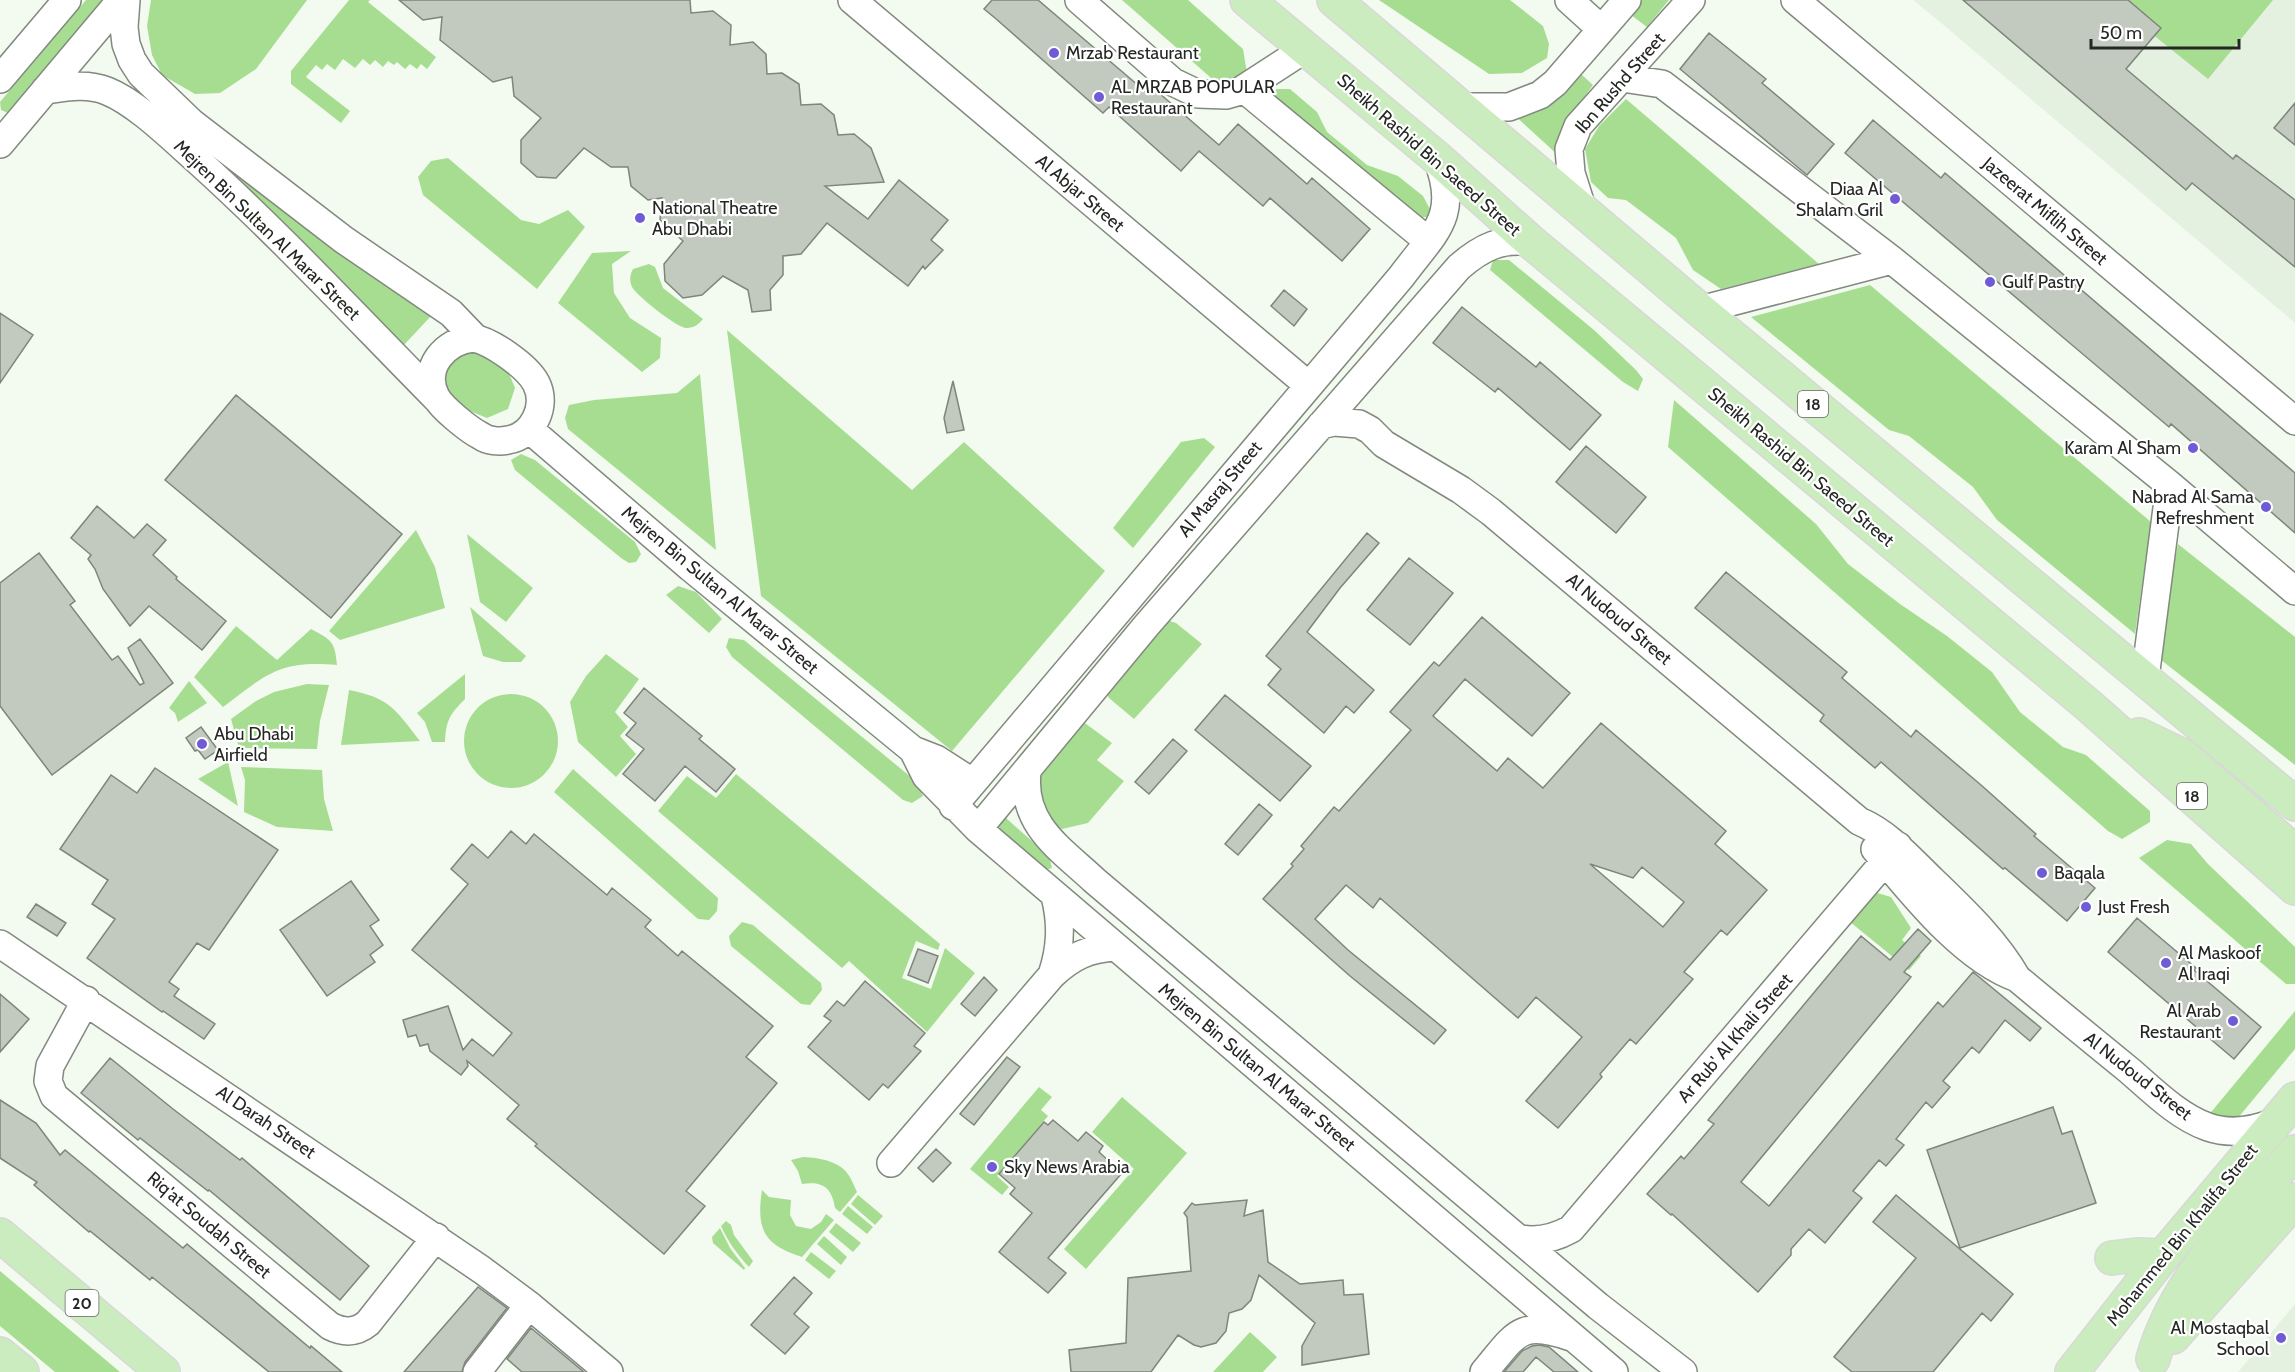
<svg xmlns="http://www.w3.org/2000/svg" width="2295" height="1372" font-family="Cabin,sans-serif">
<rect width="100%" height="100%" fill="#f3fbf0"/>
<!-- built -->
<path fill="#e4f1e0" d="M 1913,0 L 2295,0 L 2295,323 L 1934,17 Z
M 2295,1304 L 2295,1372 L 2238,1372 Z"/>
<!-- green -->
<path fill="#a7dd91" d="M 86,0 L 105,0 L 13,109 L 8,113 L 1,110 L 0,102 Z
M 151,0 L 307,0 L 256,69 L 220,93 L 195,94 L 162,75 L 152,55 L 147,26 Z
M 349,0 L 370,0 L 368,2 L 436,57 L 427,69 L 421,64 L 417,69 L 410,64 L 405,69 L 397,62 L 394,65 L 388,61 L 383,67 L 375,60 L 370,65 L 363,59 L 355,68 L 343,59 L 335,70 L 327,64 L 322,70 L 316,65 L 306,77 L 350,111 L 341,123 L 291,84 L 291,71 Z
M 1122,0 L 1188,0 L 1243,49 L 1247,73 L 1218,84 Z
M 1379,0 L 1510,0 L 1543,26 L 1549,44 L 1547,58 L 1522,73 L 1489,74 Z
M 1639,0 L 1669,0 L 1647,27 L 1627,12 Z
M 2110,0 L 2273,0 L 2208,79 Z
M 1580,73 L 1593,85 L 1561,129 L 1560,157 L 1511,112 Z
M 1277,89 L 1290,89 L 1317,112 L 1327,132 L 1367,165 L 1398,176 L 1423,196 L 1431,211 L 1429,216 L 1421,218 L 1268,94 Z
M 1626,99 L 1819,264 L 1721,289 L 1693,270 L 1676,238 L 1626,200 L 1608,198 L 1591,182 L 1585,149 L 1599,126 Z
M 185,128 L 289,216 L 432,315 L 403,346 L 181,135 Z
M 448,158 L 521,220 L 539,224 L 568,210 L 585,227 L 537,289 L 423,195 L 418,177 L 431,161 Z
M 631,251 L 612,264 L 614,293 L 630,318 L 661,338 L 660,358 L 642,372 L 558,303 L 592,253 Z
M 1493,260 L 1509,260 L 1594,330 L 1636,370 L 1643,379 L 1638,391 L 1623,382 L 1490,270 Z
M 649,264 L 655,267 L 663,288 L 703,319 C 699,324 694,328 687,328 C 678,329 636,295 632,287 C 629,280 630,275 633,269 Z
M 1870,285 L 2151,522 L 2135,634 L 1997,520 L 1973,487 L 1909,436 L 1889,430 L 1751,317 Z
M 727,330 L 912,490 L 964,442 L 1105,571 L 952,751 L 761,596 Z
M 479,345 L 508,371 L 515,388 L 508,409 L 487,418 L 470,411 L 445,391 L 441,353 Z
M 700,374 L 716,550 L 568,429 L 565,418 L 569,405 L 594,400 L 677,393 Z
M 1674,400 L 1816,524 L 1848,564 L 1900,604 L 1947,636 L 1992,672 L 2020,712 L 2063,747 L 2086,755 L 2150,811 L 2150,822 L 2122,839 L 2108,831 L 1668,447 Z
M 1204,438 L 1215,447 L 1133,548 L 1113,528 L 1181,442 Z
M 521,454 L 535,460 L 635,542 L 641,554 L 636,562 L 629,563 L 621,558 L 515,470 L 511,460 Z
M 416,530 L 435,567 L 445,608 L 340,640 L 329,631 Z
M 467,534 L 533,588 L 506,622 L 480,602 Z
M 2178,544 L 2295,637 L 2295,765 L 2156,656 Z
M 678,586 L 696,592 L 722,619 L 709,633 L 666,595 Z
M 470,607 L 526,656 L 521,662 L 503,662 L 483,656 Z
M 1160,618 L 1176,623 L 1202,644 L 1134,719 L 1109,698 L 1103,689 Z
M 236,626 L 277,660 L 311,629 C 332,640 335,642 337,665 C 279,660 267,674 223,707 L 194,677 Z
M 729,638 L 744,640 L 917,782 L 923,796 L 912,803 L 903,800 L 732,657 L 726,647 Z
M 606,654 L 639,679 L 615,712 L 628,727 L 620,736 L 636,754 L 616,777 L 578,742 L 570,702 L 586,676 Z
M 465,674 L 465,699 C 450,714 446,720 445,742 L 432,742 L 425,722 L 417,713 Z
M 189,681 L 207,703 L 178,722 L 175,713 L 169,708 Z
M 307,684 L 329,685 L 320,721 L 317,749 L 239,748 L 231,719 L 256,701 L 274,692 Z
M 349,690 C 390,698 395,709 420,741 L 341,745 Z
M464 741a47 47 0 1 1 94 0a47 47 0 1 1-94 0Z
M 1078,718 L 1112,743 L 1097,760 L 1124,781 L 1088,823 L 1062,829 L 1033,815 L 1029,761 Z
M 228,762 L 238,806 L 198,779 Z
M 241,767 L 322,770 L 324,799 L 333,831 L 277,827 L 244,812 L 245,780 Z
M 573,769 L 718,898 L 717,911 L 709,920 L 698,919 L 554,792 Z
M 736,774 L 940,944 L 938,950 L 916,941 L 902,978 L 931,989 L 945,948 L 975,973 L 927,1032 L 849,961 L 842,968 L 658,811 L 687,776 L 716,798 Z
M 1006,812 L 1007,819 L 1049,856 L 1052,868 L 1046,870 L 986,818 Z
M 2167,840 L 2191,844 L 2208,864 L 2295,947 L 2295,984 L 2286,984 L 2139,858 Z
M 1867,890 L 1891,897 L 1911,928 L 1902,940 L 1921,956 L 1909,970 L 1844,917 Z
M 742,922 L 753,925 L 821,983 L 822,990 L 810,1005 L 801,1004 L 731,946 L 729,936 Z
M 2295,1011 L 2295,1049 L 2237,1119 L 2207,1117 Z
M 1039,1087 L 1052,1097 L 1041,1110 L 1048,1116 L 997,1176 L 1009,1187 L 1002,1195 L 970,1169 Z
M 1122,1097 L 1187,1153 L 1086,1269 L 1064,1249 L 1134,1169 L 1092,1132 Z
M 803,1157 C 821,1158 842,1161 851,1179 C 853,1183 855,1188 857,1192 L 840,1212 L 835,1208 C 832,1187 822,1181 802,1184 L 798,1171 L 791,1160 Z
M 762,1190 L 769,1197 L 791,1200 L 790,1215 L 796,1226 L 811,1229 L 821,1222 L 826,1214 L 834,1220 L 802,1257 C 764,1245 756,1230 762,1190 Z
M 858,1195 L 883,1216 L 875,1225 L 851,1204 Z
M 848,1206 L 873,1227 L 867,1234 L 842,1214 Z
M 726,1221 L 731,1225 L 734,1235 L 753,1261 L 749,1267 C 737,1254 728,1242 721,1226 Z
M 836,1223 L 861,1243 L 853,1252 L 829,1232 Z
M 720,1228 L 730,1248 L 745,1268 L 744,1270 L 713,1243 L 712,1237 Z
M 824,1236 L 847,1257 L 841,1265 L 817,1244 Z
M 811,1252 L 836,1271 L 829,1279 L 805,1260 Z
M 0,1271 L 120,1372 L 55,1372 L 0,1326 Z
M 1250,1332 L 1277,1357 L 1263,1372 L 1213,1372 Z"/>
<!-- building -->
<path fill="#c2c9bf" stroke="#7e857b" stroke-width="1.5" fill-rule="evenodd" d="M 399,0 L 690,0 L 691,13 L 713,11 L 731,25 L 730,45 L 753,42 L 766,54 L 767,74 L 782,73 L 799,84 L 801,105 L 821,104 L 834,115 L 838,135 L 854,134 L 871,148 L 884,182 L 825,186 L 868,219 L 899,180 L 948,220 L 931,240 L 943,250 L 925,269 L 923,266 L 908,286 L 827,223 L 801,254 L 783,256 L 783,275 L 770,290 L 771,310 L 752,312 L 748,290 L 723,276 L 702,295 L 683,298 L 665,281 L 664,264 L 683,241 L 660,220 L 662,198 L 648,200 L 631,186 L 628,167 L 611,167 L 584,148 L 556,178 L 537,177 L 521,163 L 521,140 L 541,118 L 514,96 L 512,77 L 493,82 L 440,40 L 442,17 L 423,20 Z
M 992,0 L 1038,0 L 1146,92 L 1151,86 L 1219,145 L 1238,124 L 1307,184 L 1312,178 L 1370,229 L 1342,261 L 1270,198 L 1263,206 L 1199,151 L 1181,171 L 1109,107 L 1103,113 L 995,18 L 984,9 Z
M 1963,0 L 2128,0 L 2161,28 L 2126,69 L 2233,159 L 2236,155 L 2295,200 L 2295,267 L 2192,183 L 2186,190 Z
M 1709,33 L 1766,79 L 1762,83 L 1834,144 L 1807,175 L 1680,69 Z
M 2295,103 L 2295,145 L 2274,128 Z
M 1873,120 L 1941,178 L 1945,173 L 2295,473 L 2295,533 L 2171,424 L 2169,427 L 1845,153 Z
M 1284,290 L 1307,309 L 1294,326 L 1271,306 Z
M 1462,307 L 1536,367 L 1540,362 L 1601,415 L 1570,450 L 1498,388 L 1495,392 L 1433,343 Z
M 0,313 L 33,335 L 0,383 Z
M 953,381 L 964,430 L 947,433 L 944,418 Z
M 236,395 L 402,534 L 331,618 L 165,480 Z
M 1586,446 L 1646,497 L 1616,533 L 1556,482 Z
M 97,506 L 134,538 L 147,524 L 166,540 L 153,555 L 177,577 L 176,579 L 226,621 L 202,650 L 149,606 L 130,626 L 103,589 L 95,569 L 88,559 L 91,555 L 71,538 Z
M 1367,533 L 1379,543 L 1340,588 L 1307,632 L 1374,690 L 1354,713 L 1346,706 L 1324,733 L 1268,685 L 1281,669 L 1266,656 Z
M 39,553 L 75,601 L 70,605 L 112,660 L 118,656 L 140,685 L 144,683 L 128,648 L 140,639 L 173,683 L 52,775 L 0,706 L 0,583 Z
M 1409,558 L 1453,593 L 1410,645 L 1367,610 Z
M 1726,572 L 1847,672 L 1842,678 L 1911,737 L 1916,730 L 1981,785 L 2036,834 L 2034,836 L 2095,888 L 2067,921 L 2005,868 L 2003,869 L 1881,762 L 1875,768 L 1820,721 L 1824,715 L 1695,608 Z
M 1482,617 L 1570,693 L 1532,736 L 1465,679 L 1433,716 L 1497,771 L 1508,758 L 1543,788 L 1601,723 L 1726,831 L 1715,844 L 1767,890 L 1727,935 L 1721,930 L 1684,972 L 1693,979 L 1636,1044 L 1630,1039 L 1600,1074 L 1602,1077 L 1558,1128 L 1526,1101 L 1582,1037 L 1536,997 L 1518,1018 L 1380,898 L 1373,908 L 1346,885 L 1315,919 L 1348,950 L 1446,1030 L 1434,1044 L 1350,976 L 1263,899 L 1293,866 L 1291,864 L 1304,849 L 1301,846 L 1334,807 L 1339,811 L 1411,730 L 1390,712 L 1434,662 L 1439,666 ZM 1590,864 L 1633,878 L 1642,867 L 1684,902 L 1663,927 Z
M 644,688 L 702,736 L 699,739 L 735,769 L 716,792 L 685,766 L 655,801 L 623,774 L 644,749 L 626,735 L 636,723 L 624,713 Z
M 1225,695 L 1311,766 L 1280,801 L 1195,730 Z
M 201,727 L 218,750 L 205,759 L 198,750 L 195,751 L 186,738 Z
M 1173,739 L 1187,751 L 1149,794 L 1135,782 Z
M 155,768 L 278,850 L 209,950 L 197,943 L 169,982 L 179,989 L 174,996 L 215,1024 L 204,1039 L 163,1011 L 162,1012 L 87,958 L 115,919 L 92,904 L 108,880 L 60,849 L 111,775 L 137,793 Z
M 1259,804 L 1272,815 L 1238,855 L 1225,844 Z
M 511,831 L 526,844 L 534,834 L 607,895 L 612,888 L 651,920 L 645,927 L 678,956 L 682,951 L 773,1026 L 746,1057 L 777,1083 L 686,1191 L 705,1206 L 664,1254 L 535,1146 L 537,1144 L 507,1119 L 519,1105 L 467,1061 L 468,1066 L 461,1075 L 430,1051 L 428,1044 L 420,1046 L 416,1035 L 408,1037 L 403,1020 L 448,1006 L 463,1050 L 472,1039 L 493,1056 L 512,1033 L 412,950 L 468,884 L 451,869 L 472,844 L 488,858 Z
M 351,881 L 379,920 L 370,926 L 383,945 L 370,955 L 375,962 L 327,996 L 280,930 Z
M 36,904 L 66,923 L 57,936 L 27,917 Z
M 2137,918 L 2196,968 L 2194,970 L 2261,1027 L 2234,1059 L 2108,952 Z
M 1918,929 L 1931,941 L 1904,972 L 1911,977 L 1741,1182 L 1769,1206 L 1938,1002 L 1943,1007 L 1973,972 L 2041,1028 L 2030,1041 L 2005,1020 L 1979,1053 L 1972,1047 L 1943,1081 L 1950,1087 L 1932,1108 L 1926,1102 L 1896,1139 L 1904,1145 L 1886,1166 L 1879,1160 L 1853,1191 L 1862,1198 L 1825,1243 L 1809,1229 L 1791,1249 L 1791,1255 L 1758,1292 L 1672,1214 L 1671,1215 L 1647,1194 L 1681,1156 L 1684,1159 L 1714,1124 L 1708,1120 L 1861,936 L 1890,960 Z
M 918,949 L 938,956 L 928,983 L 908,975 Z
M 984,977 L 997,990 L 975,1016 L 961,1004 Z
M 865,981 L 925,1033 L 914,1046 L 921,1051 L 888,1088 L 883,1084 L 869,1100 L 808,1047 L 831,1021 L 824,1016 L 837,1001 L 844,1006 Z
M 0,994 L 29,1019 L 0,1052 Z
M 1007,1057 L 1020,1067 L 974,1125 L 960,1114 Z
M 110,1058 L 173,1109 L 240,1160 L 242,1158 L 369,1266 L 340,1300 L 209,1190 L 208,1191 L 140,1138 L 138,1140 L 81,1093 Z
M 0,1100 L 36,1123 L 60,1155 L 65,1150 L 183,1248 L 187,1244 L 310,1348 L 311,1346 L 342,1372 L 269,1372 L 152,1277 L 150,1280 L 90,1231 L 89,1232 L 34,1185 L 37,1182 L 0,1158 Z
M 2053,1107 L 2062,1134 L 2072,1131 L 2096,1203 L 1960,1248 L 1927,1150 Z
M 1053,1120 L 1078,1141 L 1086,1132 L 1103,1146 L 1099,1152 L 1122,1173 L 1048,1258 L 1066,1273 L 1048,1293 L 999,1252 L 1032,1213 L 1010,1194 L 1015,1188 L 999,1174 L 1044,1122 L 1048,1125 Z
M 936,1149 L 951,1163 L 933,1182 L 918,1168 Z
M 1896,1195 L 2013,1294 L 1991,1321 L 1982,1313 L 1933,1372 L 1852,1372 L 1834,1357 L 1916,1258 L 1873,1222 Z
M 1247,1200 L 1244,1216 L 1263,1210 L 1268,1262 L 1300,1284 L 1343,1280 L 1344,1295 L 1363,1294 L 1369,1354 L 1302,1365 L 1302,1346 L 1315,1323 L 1259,1275 L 1251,1300 L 1242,1309 L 1229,1313 L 1226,1331 L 1216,1343 L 1201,1347 L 1194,1345 L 1178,1335 L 1151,1372 L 1071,1372 L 1069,1350 L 1126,1343 L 1128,1278 L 1191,1271 L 1187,1217 L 1184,1213 L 1192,1203 L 1195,1205 Z
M 794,1277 L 812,1293 L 794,1314 L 809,1327 L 785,1354 L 751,1325 Z
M 478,1287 L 507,1308 L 465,1362 L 462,1372 L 404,1372 Z
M 531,1328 L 584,1372 L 522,1372 L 507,1359 Z
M 1539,1345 L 1549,1347 L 1578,1372 L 1554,1372 L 1536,1357 L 1523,1372 L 1504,1372 L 1522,1351 L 1532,1346 Z"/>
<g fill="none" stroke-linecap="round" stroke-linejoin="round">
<!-- minor casing -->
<g stroke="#82897f" stroke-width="30">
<path id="minor" d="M 126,0 L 124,27 L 126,44 L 132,60 L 141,74 L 192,123 L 344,240 L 451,313 L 476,339
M 852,0 L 1308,385
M 1079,0 L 1173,82 L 1198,94 L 1226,95 L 1240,91 L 1305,49
M 1569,0 L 1601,29
M 1795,0 L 2295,421
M 1622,78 L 1662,84 L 1892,260 L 2170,485 L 2295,591
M 0,79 L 67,0
M 1244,89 L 1428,241
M 45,90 C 66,87 87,83 107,91 C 137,103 173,139 198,161 C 281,236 358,319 437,399
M 1461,107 L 1509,107 L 1540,95 L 1555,83 L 1627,0
M 0,144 L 121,0
M 1582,208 L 1571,173 L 1569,149 L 1578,126 L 1691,0
M 1700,310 L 1892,260
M 473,338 C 491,341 527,366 536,383 C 548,406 533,436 508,440 C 499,442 488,441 481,436 C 469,430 442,408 436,397 C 421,368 445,341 473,338 Z
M 1321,425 L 1334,422 L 1359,424 L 1370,430 L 1384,444 L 1461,490 L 1491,512 L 1859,821 C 1889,834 1909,858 1933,881 C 1964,911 1995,940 2017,978
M 529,429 L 691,568 L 913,750 L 936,759 L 972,782
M 2145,678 L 2170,485
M 913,750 L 926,776 L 978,829 L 1614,1372
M 1027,772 C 1021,825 1061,849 1095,881 L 1598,1306 L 1683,1372
M 953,806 L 1401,277 C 1435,231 1460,217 1437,158
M 978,829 L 1146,626 L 1459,267 C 1482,247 1501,238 1531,242
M 1875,849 C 1912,893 1962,958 2017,978 C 2054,1009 2092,1040 2130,1071 C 2153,1091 2179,1117 2208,1127 C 2231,1135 2253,1131 2275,1122
M 0,944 L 482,1270 L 529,1305 L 609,1372
M 1052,975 C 1061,948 1062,924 1055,896
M 86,1000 L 50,1066 L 48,1081 L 54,1096 L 330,1326 C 344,1333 356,1333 368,1323 L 436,1237
M 891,1163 L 1052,975 C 1071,957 1089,948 1116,947
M 1521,1239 C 1539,1242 1555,1238 1571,1229 L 1898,846
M 477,1372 L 529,1305
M 1484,1372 C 1516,1334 1519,1319 1571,1337"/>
</g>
<!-- major casing -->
<g stroke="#d8d8d7" stroke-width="36">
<path id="major" d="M 1247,0 L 1437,158 L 1531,242 L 2088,705 L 2295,888
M 1334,0 L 1700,310 L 2295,804
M 2139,735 L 2183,756 L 2295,852
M 0,1235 L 163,1372
M 2112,1258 L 2137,1255 L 2163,1256
M 2173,1337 L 2295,1200
M 0,1354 L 22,1372
M 2153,1359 C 2176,1278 2241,1215 2295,1152
M 2072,1372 L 2163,1256 L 2295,1099"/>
</g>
<!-- minor -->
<use href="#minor" stroke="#fff" stroke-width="27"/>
<!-- major -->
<use href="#major" stroke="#cbecbe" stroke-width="33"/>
</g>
<!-- markers -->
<g fill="#6f5bd5" stroke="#fff" stroke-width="2">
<circle cx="1054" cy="53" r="6"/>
<circle cx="1099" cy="97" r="6"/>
<circle cx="1895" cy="199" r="6"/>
<circle cx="640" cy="218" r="6"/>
<circle cx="1990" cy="282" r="6"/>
<circle cx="2193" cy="448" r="6"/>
<circle cx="2266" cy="507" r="6"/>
<circle cx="202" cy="744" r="6"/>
<circle cx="2042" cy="873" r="6"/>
<circle cx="2086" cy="907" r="6"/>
<circle cx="2166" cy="963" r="6"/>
<circle cx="2233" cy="1021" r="6"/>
<circle cx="992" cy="1167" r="6"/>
<circle cx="2281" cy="1338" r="6"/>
</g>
<g text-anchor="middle" stroke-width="4.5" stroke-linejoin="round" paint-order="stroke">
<!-- shield labels -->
<g fill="#fff" stroke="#666865" stroke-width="1.5">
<rect x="1798" y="391" width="30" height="26" rx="4.5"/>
<rect x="2177" y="783" width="30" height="26" rx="4.5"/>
<rect x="65.5" y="1290" width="33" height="26" rx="4.5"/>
</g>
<g font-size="16" font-weight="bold" fill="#242723">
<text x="1813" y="410">18</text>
<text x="2192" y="802">18</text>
<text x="82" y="1309">20</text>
</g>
<!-- poi labels -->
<g font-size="18" fill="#242723" stroke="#fff" text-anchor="start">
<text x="1066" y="59">Mrzab Restaurant</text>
<text x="1111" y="93">AL MRZAB POPULAR<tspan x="1111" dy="21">Restaurant</tspan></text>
<text x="1883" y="195" text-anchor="end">Diaa Al<tspan x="1883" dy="21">Shalam Gril</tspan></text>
<text x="652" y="214">National Theatre<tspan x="652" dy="21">Abu Dhabi</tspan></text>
<text x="2002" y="288">Gulf Pastry</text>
<text x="2181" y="454" text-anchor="end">Karam Al Sham</text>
<text x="2254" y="503" text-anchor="end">Nabrad Al Sama<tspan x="2254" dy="21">Refreshment</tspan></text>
<text x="214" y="740">Abu Dhabi<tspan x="214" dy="21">Airfield</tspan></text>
<text x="2054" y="879">Baqala</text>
<text x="2098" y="913">Just Fresh</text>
<text x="2178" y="959">Al Maskoof<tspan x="2178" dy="21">Al Iraqi</tspan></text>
<text x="2221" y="1017" text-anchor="end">Al Arab<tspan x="2221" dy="21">Restaurant</tspan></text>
<text x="1004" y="1173">Sky News Arabia</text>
<text x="2269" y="1334" text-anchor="end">Al Mostaqbal<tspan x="2269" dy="21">School</tspan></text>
</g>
<!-- street labels -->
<g font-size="18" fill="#242723" stroke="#fff">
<text transform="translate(1620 83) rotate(-49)" y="6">Ibn Rushd Street</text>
<text transform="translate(1429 155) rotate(41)" y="6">Sheikh Rashid Bin Saeed Street</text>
<text transform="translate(1080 193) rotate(40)" y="6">Al Abjar Street</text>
<text transform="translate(2045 211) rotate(40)" y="6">Jazeerat Miflih Street</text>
<text transform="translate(267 230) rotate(44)" y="6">Mejren Bin Sultan Al Marar Street</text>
<text transform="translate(1801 467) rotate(40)" y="6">Sheikh Rashid Bin Saeed Street</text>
<text transform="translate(1220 489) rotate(-50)" y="6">Al Masraj Street</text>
<text transform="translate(720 590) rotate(40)" y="6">Mejren Bin Sultan Al Marar Street</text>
<text transform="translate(1619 619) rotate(40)" y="6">Al Nudoud Street</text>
<text transform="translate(1735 1038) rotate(-49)" y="6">Ar Rub' Al Khali Street</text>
<text transform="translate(1257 1067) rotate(40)" y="6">Mejren Bin Sultan Al Marar Street</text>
<text transform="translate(2138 1076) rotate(38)" y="6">Al Nudoud Street</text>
<text transform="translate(266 1122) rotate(34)" y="6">Al Darah Street</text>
<text transform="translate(209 1225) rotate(40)" y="6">Riq'at Soudah Street</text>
<text transform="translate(2182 1235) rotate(-51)" y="6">Mohammed Bin Khalifa Street</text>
</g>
</g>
<!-- scale -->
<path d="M2091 39v9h148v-9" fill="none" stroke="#242723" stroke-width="3"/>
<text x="2100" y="39" font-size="18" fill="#242723" stroke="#ffffff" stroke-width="4.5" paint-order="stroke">50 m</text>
</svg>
